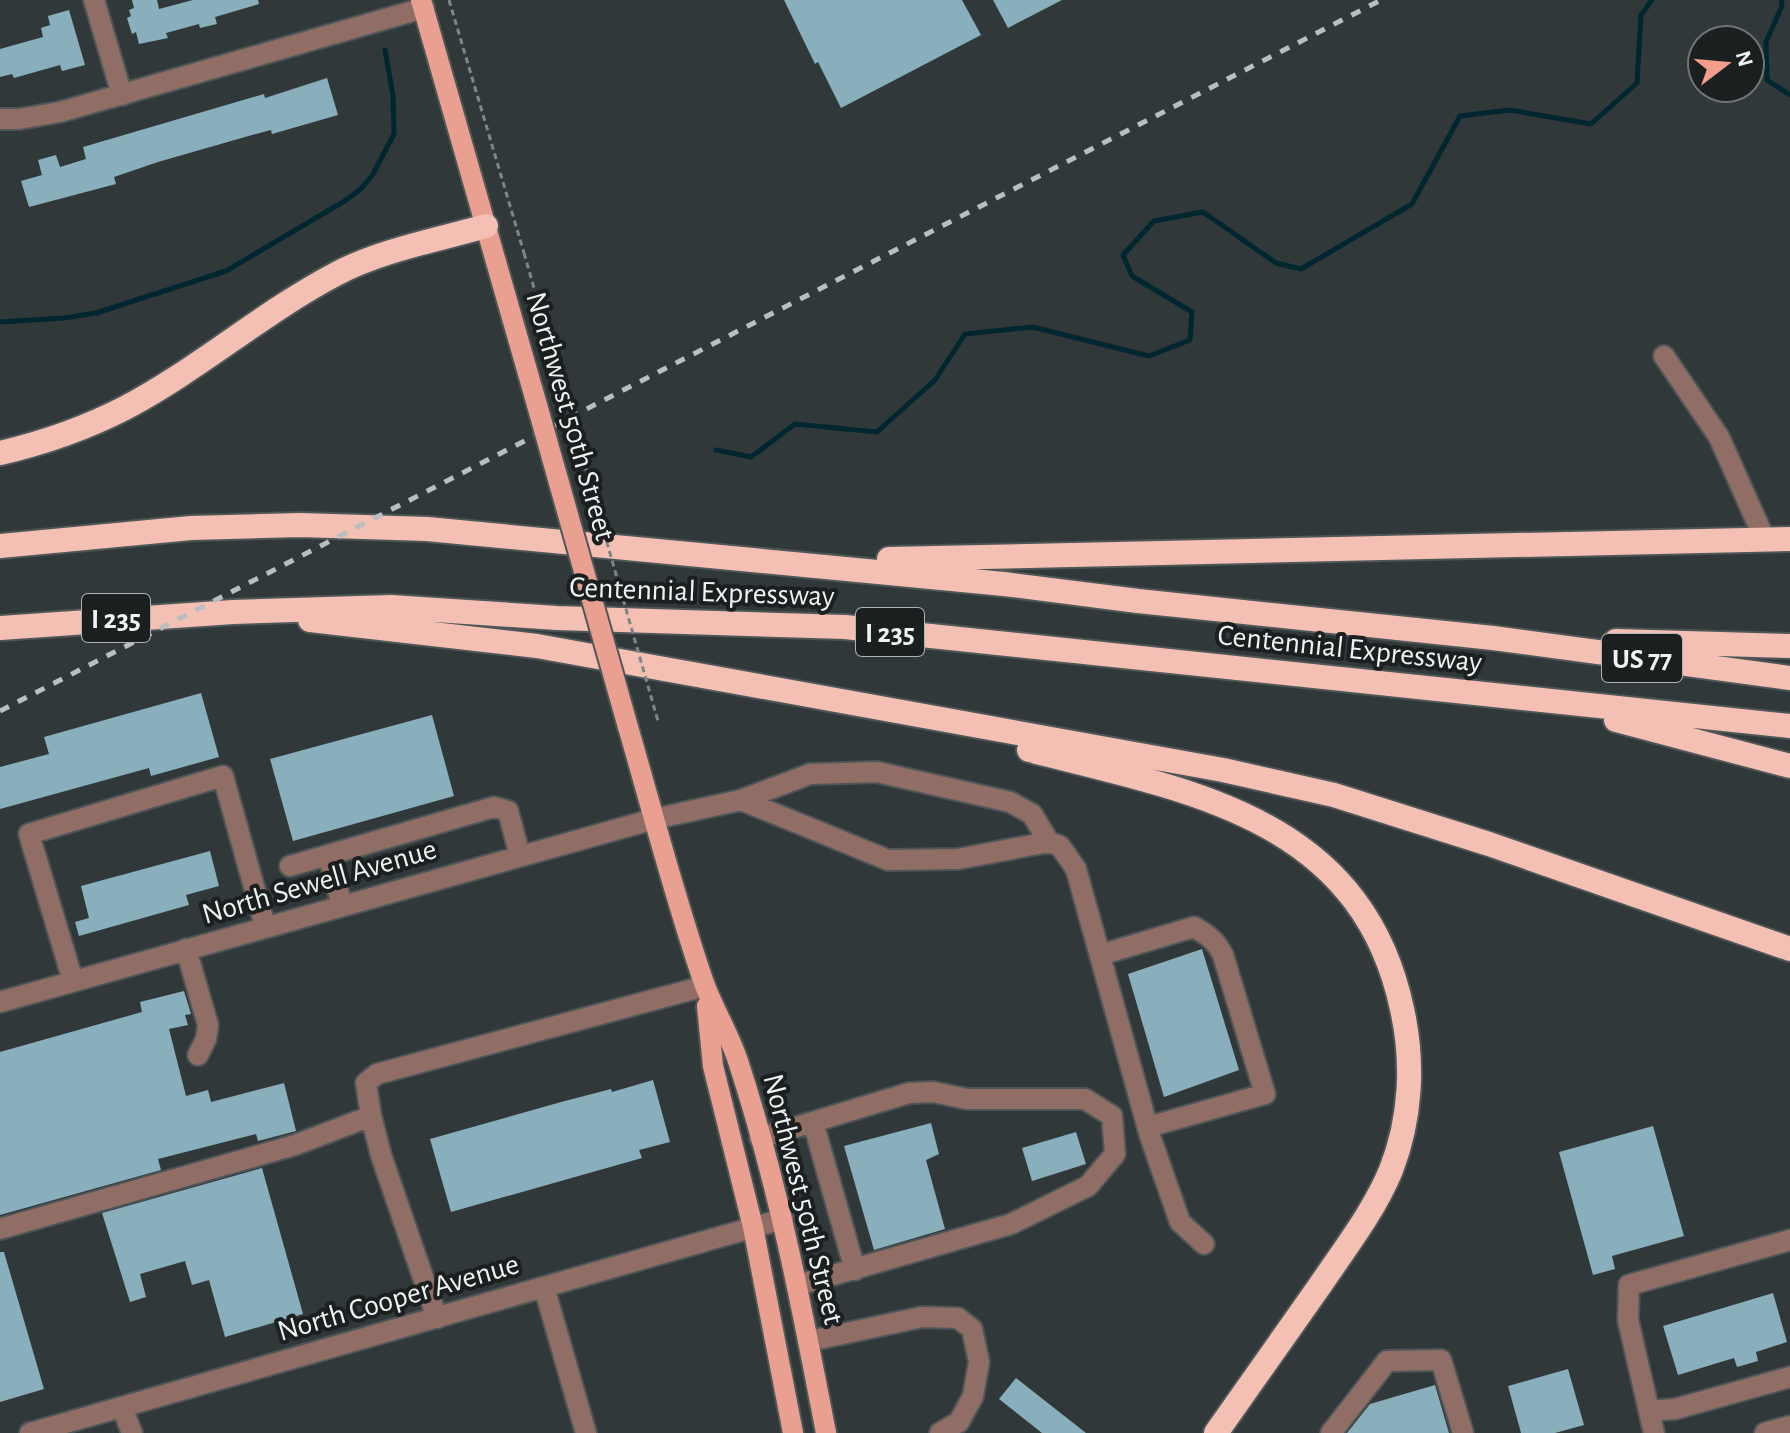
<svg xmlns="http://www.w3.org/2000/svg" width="1790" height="1433" font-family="'Alegreya Sans',sans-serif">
<rect width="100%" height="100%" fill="#31383a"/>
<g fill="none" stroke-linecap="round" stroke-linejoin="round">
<!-- stream -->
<path stroke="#002630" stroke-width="5" d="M 1781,0 L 1782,6 L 1766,42 L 1767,80 L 1790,95
M 0,322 L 64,318 L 96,313 L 226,271 L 343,202 L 361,189 L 373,174 L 394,134 L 393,96 L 385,50
M 716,450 L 751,457 L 795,424 L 877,432 L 935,380 L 965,334 L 1033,327 L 1149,356 L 1190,340 L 1192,312 L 1132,276 L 1123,255 L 1154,221 L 1203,212 L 1276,263 L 1301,269 L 1412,204 L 1460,116 L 1510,110 L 1591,124 L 1637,83 L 1641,15 L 1652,0"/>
</g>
<!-- building -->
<path fill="#89afbd" d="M 132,0 L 157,0 L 159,9 L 193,0 L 258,0 L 259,4 L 215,17 L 217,24 L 200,28 L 199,24 L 166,33 L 168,38 L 139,44 L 136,32 L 132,34 L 127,18 L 131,16 L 129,10 L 134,8 Z
M 784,0 L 962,0 L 981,35 L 841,108 L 818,62 L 815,64 Z
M 993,0 L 1062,0 L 1008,28 Z
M 69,10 L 85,65 L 62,71 L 60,65 L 14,78 L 12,74 L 0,77 L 0,49 L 43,37 L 41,28 L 50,25 L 48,16 Z
M 327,78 L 338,115 L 272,134 L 271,130 L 252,135 L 158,162 L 114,177 L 116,184 L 29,207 L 21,181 L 42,175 L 38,160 L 56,155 L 60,167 L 86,159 L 83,147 L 264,94 L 265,98 Z
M 201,693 L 219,757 L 151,776 L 149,768 L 0,809 L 0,767 L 49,754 L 44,737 Z
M 432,715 L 454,796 L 293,841 L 270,759 Z
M 210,851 L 219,886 L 186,895 L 189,905 L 79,936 L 75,922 L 89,918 L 81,886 Z
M 1202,949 L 1239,1070 L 1164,1097 L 1128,974 Z
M 184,991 L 191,1014 L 185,1015 L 188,1025 L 169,1029 L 186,1096 L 208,1090 L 211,1102 L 284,1083 L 296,1131 L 258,1141 L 256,1134 L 158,1159 L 161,1170 L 0,1215 L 0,1052 L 142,1012 L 140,1002 Z
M 653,1080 L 670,1142 L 639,1150 L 642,1158 L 451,1212 L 430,1139 L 561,1102 L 611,1089 L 612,1092 Z
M 931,1123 L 939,1154 L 926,1160 L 945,1229 L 874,1250 L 844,1146 Z
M 1653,1126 L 1684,1236 L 1612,1256 L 1615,1269 L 1593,1275 L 1559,1152 Z
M 1076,1132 L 1086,1164 L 1032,1181 L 1022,1148 Z
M 262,1168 L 303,1314 L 225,1337 L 209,1280 L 192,1285 L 185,1261 L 140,1274 L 146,1297 L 130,1302 L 102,1213 Z
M 0,1252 L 4,1252 L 44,1389 L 0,1402 Z
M 1773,1293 L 1787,1342 L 1756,1352 L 1758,1361 L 1737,1367 L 1734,1358 L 1678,1375 L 1663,1326 Z
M 1568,1369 L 1584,1425 L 1555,1433 L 1521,1433 L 1508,1386 Z
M 1016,1378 L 1086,1433 L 1042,1433 L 999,1399 Z
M 1435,1385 L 1449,1433 L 1347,1433 L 1370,1404 Z"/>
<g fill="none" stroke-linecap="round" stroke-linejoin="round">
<!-- minor casing -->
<g stroke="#4f5658" stroke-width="24">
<path id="minor" d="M 94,0 L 122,95
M 0,119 L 19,119 L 60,112 L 424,8
M 1664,356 L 1719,437 L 1765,540
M 741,800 L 810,774 L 877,772 L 1010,802 L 1032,814 L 1049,842
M 328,855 L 342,905
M 290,866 L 494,807 L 508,811 L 520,856
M 186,949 L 208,1025 L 206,1039 L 198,1055
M 1100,955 L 1194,927 C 1208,935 1216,941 1223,955 L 1265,1094 L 1148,1127
M 73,981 L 29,834 L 223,776 L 265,926
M 0,1002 L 654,819 L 741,800 L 888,860 L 958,859 L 1049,842 L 1060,846 L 1076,869 L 1150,1136 L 1180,1222 L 1204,1244
M 371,1116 L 366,1083 L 377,1074 L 705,986
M 813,1122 L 855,1270
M 760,1138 L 909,1093 L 933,1092 L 967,1099 L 1085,1099 L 1112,1116 L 1115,1154 L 1088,1186 L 1011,1224 L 798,1285
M 0,1229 L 295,1145 L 371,1116 L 381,1155 L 437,1318
M 544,1287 L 586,1433
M 809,1341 L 922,1317 L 958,1318 L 972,1329 L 979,1362 L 973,1396 L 959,1422 L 940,1433
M 122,1407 L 132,1433
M 1649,1411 L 1675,1409 L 1790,1377
M 30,1433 L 783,1219
M 1331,1433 L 1387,1361 L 1441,1360 L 1463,1433
M 1654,1433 L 1628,1320 L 1629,1285 L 1790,1240
M 1765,1433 L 1790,1426"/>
</g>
<!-- major casing -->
<g stroke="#4f5658" stroke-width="24">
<path id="major" d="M 421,0 L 537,405
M 628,727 C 653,813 675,899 704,983 C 714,1010 729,1034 738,1061 C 778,1183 802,1308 826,1433
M 707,1006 L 713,1066 L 753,1227 L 793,1433"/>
</g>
<!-- highway casing -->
<g stroke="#4f5658" stroke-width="28">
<path id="highway" d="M 0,453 C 43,443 86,428 125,408 C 199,369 262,313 336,274 C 381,250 437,240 486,226
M 0,546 L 191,528 L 300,525 L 427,529 L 1004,584 L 1138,601 L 1493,638 L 1790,678
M 889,559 L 1790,539
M 310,620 L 537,646 L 1223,770 L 1334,795 L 1489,844 L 1790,949
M 0,628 L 233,612 L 391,607 L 557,618 L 845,627 L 1790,726
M 1616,641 L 1790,646
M 1616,720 L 1790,766
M 1029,750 C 1189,791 1361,817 1402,1009 C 1414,1062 1411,1119 1391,1170 C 1374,1211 1346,1247 1321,1284 C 1286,1333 1251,1383 1216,1433"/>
</g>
<!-- path -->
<path stroke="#808687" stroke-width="3" stroke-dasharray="6 4" stroke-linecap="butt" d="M 449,0 L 524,253"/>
<!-- minor -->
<use href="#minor" stroke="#906d65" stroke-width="20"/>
<!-- major -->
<use href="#major" stroke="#e9a091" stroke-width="20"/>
<!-- highway -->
<use href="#highway" stroke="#f5c0b4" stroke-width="24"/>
<!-- rail -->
<path stroke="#b9bfc0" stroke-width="5" stroke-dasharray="10 10" stroke-linecap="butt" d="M 0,711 L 1381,0"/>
<!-- major-bridge casing -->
<g stroke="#4f5658" stroke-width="24" stroke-linecap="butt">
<path id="major-bridge" d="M 537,405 L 628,727"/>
</g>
<!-- path-bridge -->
<path stroke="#808687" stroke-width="3" stroke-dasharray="6 4" stroke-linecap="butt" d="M 524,253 L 658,721"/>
<!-- major-bridge -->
<use href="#major-bridge" stroke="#e9a091" stroke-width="20"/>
</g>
<g text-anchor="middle" stroke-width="8" stroke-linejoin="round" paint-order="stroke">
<!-- shield labels -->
<g fill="#1b1f20" stroke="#afb3b4" stroke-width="2">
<rect x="82" y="594" width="68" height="48" rx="6"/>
<rect x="856" y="608" width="68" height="48" rx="6"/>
<rect x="1602" y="634" width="80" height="48" rx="6"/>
</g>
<g font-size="28" font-weight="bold" fill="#eef3f4">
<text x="116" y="628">I 235</text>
<text x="890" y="642">I 235</text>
<text x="1642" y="668">US 77</text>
</g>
<!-- street labels -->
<g font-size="30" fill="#eef3f4" stroke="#1b1f20">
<text transform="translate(571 416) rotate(74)" y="10">Northwest 50th Street</text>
<text transform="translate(702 591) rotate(2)" y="10">Centennial Expressway</text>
<text transform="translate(1350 648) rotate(6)" y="10">Centennial Expressway</text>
<text transform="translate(319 881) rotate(-16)" y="10">North Sewell Avenue</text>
<text transform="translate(804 1199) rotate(76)" y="10">Northwest 50th Street</text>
<text transform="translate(398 1297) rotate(-16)" y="10">North Cooper Avenue</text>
</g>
</g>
<!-- north arrow -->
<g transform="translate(1726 64) rotate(74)"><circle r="38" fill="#1b1f20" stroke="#6f7475" stroke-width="2"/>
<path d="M0-6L14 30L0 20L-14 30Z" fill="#f49d8b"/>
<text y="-12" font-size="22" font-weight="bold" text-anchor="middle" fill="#eef3f4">N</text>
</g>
</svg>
